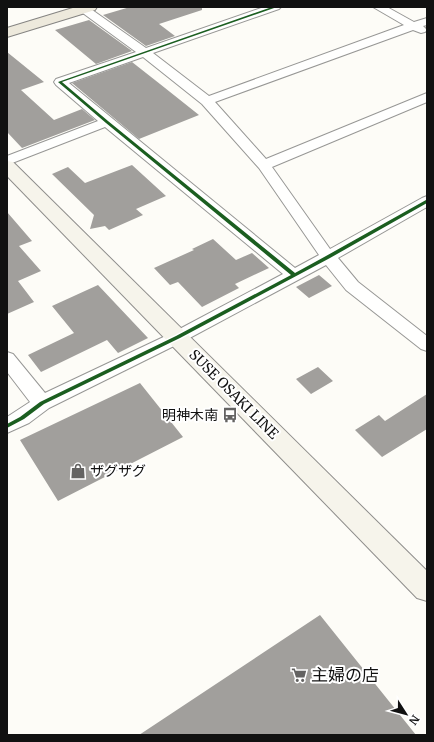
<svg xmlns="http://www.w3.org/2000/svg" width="434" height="742" font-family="Merriweather,'Noto Sans JP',serif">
<rect width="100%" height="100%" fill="#fdfcf7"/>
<!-- building -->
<path fill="#a19f9c" d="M 130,7 L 202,7 L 202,10 L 159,24 L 175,36 L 146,46 L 103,15 Z
M 89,20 L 132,51 L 96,64 L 55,30 Z
M 7,52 L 44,82 L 21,90 L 54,120 L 82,109 L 95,120 L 22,148 L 7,132 Z
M 132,62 L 160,84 L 199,115 L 139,139 L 72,83 Z
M 132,165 L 166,196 L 136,209 L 143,215 L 109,230 L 105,226 L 90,229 L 94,215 L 52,174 L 68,167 L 85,183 Z
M 7,212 L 32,241 L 19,246 L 41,271 L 18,281 L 34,302 L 7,314 Z
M 213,239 L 236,260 L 252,253 L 269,268 L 235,284 L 239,288 L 202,307 L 178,282 L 170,285 L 154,268 L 194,250 L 192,249 Z
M 319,275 L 332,286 L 309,298 L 296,287 Z
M 98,285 L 148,338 L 118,353 L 107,340 L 41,372 L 28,355 L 74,333 L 52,306 Z
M 318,367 L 333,381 L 311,394 L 296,379 Z
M 140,383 L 183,437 L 58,501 L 20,440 Z
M 427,394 L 427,429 L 382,457 L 355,430 L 379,415 L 385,421 Z
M 320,615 L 416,735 L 139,735 Z"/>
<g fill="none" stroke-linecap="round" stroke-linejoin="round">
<!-- street casing -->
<g stroke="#979795" stroke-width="2">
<path id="street" d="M 80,7 L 88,7 L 146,48 L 264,7 L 281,7 L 279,9 L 153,53 L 209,96 L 404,25 L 373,7 L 387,7 L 414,22 L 427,18 L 427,25 L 423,26 L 427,30 L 425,32 L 421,33 L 413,30 L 215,102 L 266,159 L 427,93 L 427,102 L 272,167 L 330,249 L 422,198 L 427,196 L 427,207 L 338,258 L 358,282 L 427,336 L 427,351 L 421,349 L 346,290 L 326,265 L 184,341 L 49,408 L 29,423 L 7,433 L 7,417 L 30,402 L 7,372 L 7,352 L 13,354 L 45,393 L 172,333 L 283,274 L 105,127 L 7,165 L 7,156 L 98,121 L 56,85 L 54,82 L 56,79 L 136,52 L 80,11 L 78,9 ZM 143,57 L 202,104 L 259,168 L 319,255 L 295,268 L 69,83 Z"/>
</g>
<!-- secondary casing -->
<g stroke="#8e8d8b" stroke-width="2">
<path id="secondary" d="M 7,161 L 13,162 L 427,571 L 427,601 L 417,598 L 7,176 Z"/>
</g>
<!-- primary casing -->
<g stroke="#858482" stroke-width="2">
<path id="primary" d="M 76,7 L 97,7 L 95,10 L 7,37 L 7,28 Z"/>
</g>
<!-- street -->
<use href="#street" fill="#fffffe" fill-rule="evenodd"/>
<!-- secondary -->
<use href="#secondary" fill="#f6f4eb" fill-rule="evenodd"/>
<!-- primary -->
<use href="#primary" fill="#ede9dc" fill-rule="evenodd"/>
<!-- cycleway casing -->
<g stroke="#fff" stroke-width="3">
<path id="cycleway" d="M 272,7 L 277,7 L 62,82 L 108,121 L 295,273 L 326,256 L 426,200 L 427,200 L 427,203 L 330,258 L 180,338 L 44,404 L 24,419 L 7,428 L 7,424 L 20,417 L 40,402 L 176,336 L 291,275 L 106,123 L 58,82 Z"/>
</g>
<!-- cycleway -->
<use href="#cycleway" fill="#1b5e20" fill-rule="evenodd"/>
</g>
<!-- icons -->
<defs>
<g id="bus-bare" transform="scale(1.2)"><path d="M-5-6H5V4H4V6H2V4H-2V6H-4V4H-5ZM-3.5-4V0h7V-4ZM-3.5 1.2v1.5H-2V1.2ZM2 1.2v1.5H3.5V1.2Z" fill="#646362" stroke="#fff" stroke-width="2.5" paint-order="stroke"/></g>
<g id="shop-bare" transform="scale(1.2)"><path d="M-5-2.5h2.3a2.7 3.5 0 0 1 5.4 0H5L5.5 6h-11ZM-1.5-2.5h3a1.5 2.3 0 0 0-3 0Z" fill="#646362" stroke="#fff" stroke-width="2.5" paint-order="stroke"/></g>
<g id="supermarket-bare" transform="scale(1.2)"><path d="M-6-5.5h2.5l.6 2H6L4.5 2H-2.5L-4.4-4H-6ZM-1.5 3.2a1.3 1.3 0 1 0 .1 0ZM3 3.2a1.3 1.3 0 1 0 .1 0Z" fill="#646362" stroke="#fff" stroke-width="2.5" paint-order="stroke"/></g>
</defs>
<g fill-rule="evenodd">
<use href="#bus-bare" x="230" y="415"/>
<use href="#shop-bare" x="78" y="471"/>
<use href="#supermarket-bare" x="299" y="675"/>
</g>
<g text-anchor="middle" stroke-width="4" stroke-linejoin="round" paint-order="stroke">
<!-- street labels -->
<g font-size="14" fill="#111" stroke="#fff">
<text transform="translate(234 394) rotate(45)" y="5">SUSE OSAKI LINE</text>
</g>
<!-- poi labels -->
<g font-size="14" fill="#111" stroke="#fff" text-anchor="end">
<text x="218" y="420">明神木南</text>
<text x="90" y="476" text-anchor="start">ザグザグ</text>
</g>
<!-- near-poi labels -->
<g font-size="17" fill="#111" stroke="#fff" text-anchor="start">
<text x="311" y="681">主婦の店</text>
</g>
</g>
<!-- border -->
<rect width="434" height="742" fill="none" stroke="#111111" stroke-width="16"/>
<!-- north arrow -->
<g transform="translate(406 714) rotate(126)" stroke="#ffffff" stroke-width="3" paint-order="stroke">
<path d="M0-3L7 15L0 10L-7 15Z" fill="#111111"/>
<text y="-6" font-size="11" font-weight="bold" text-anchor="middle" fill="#111111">N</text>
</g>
</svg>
